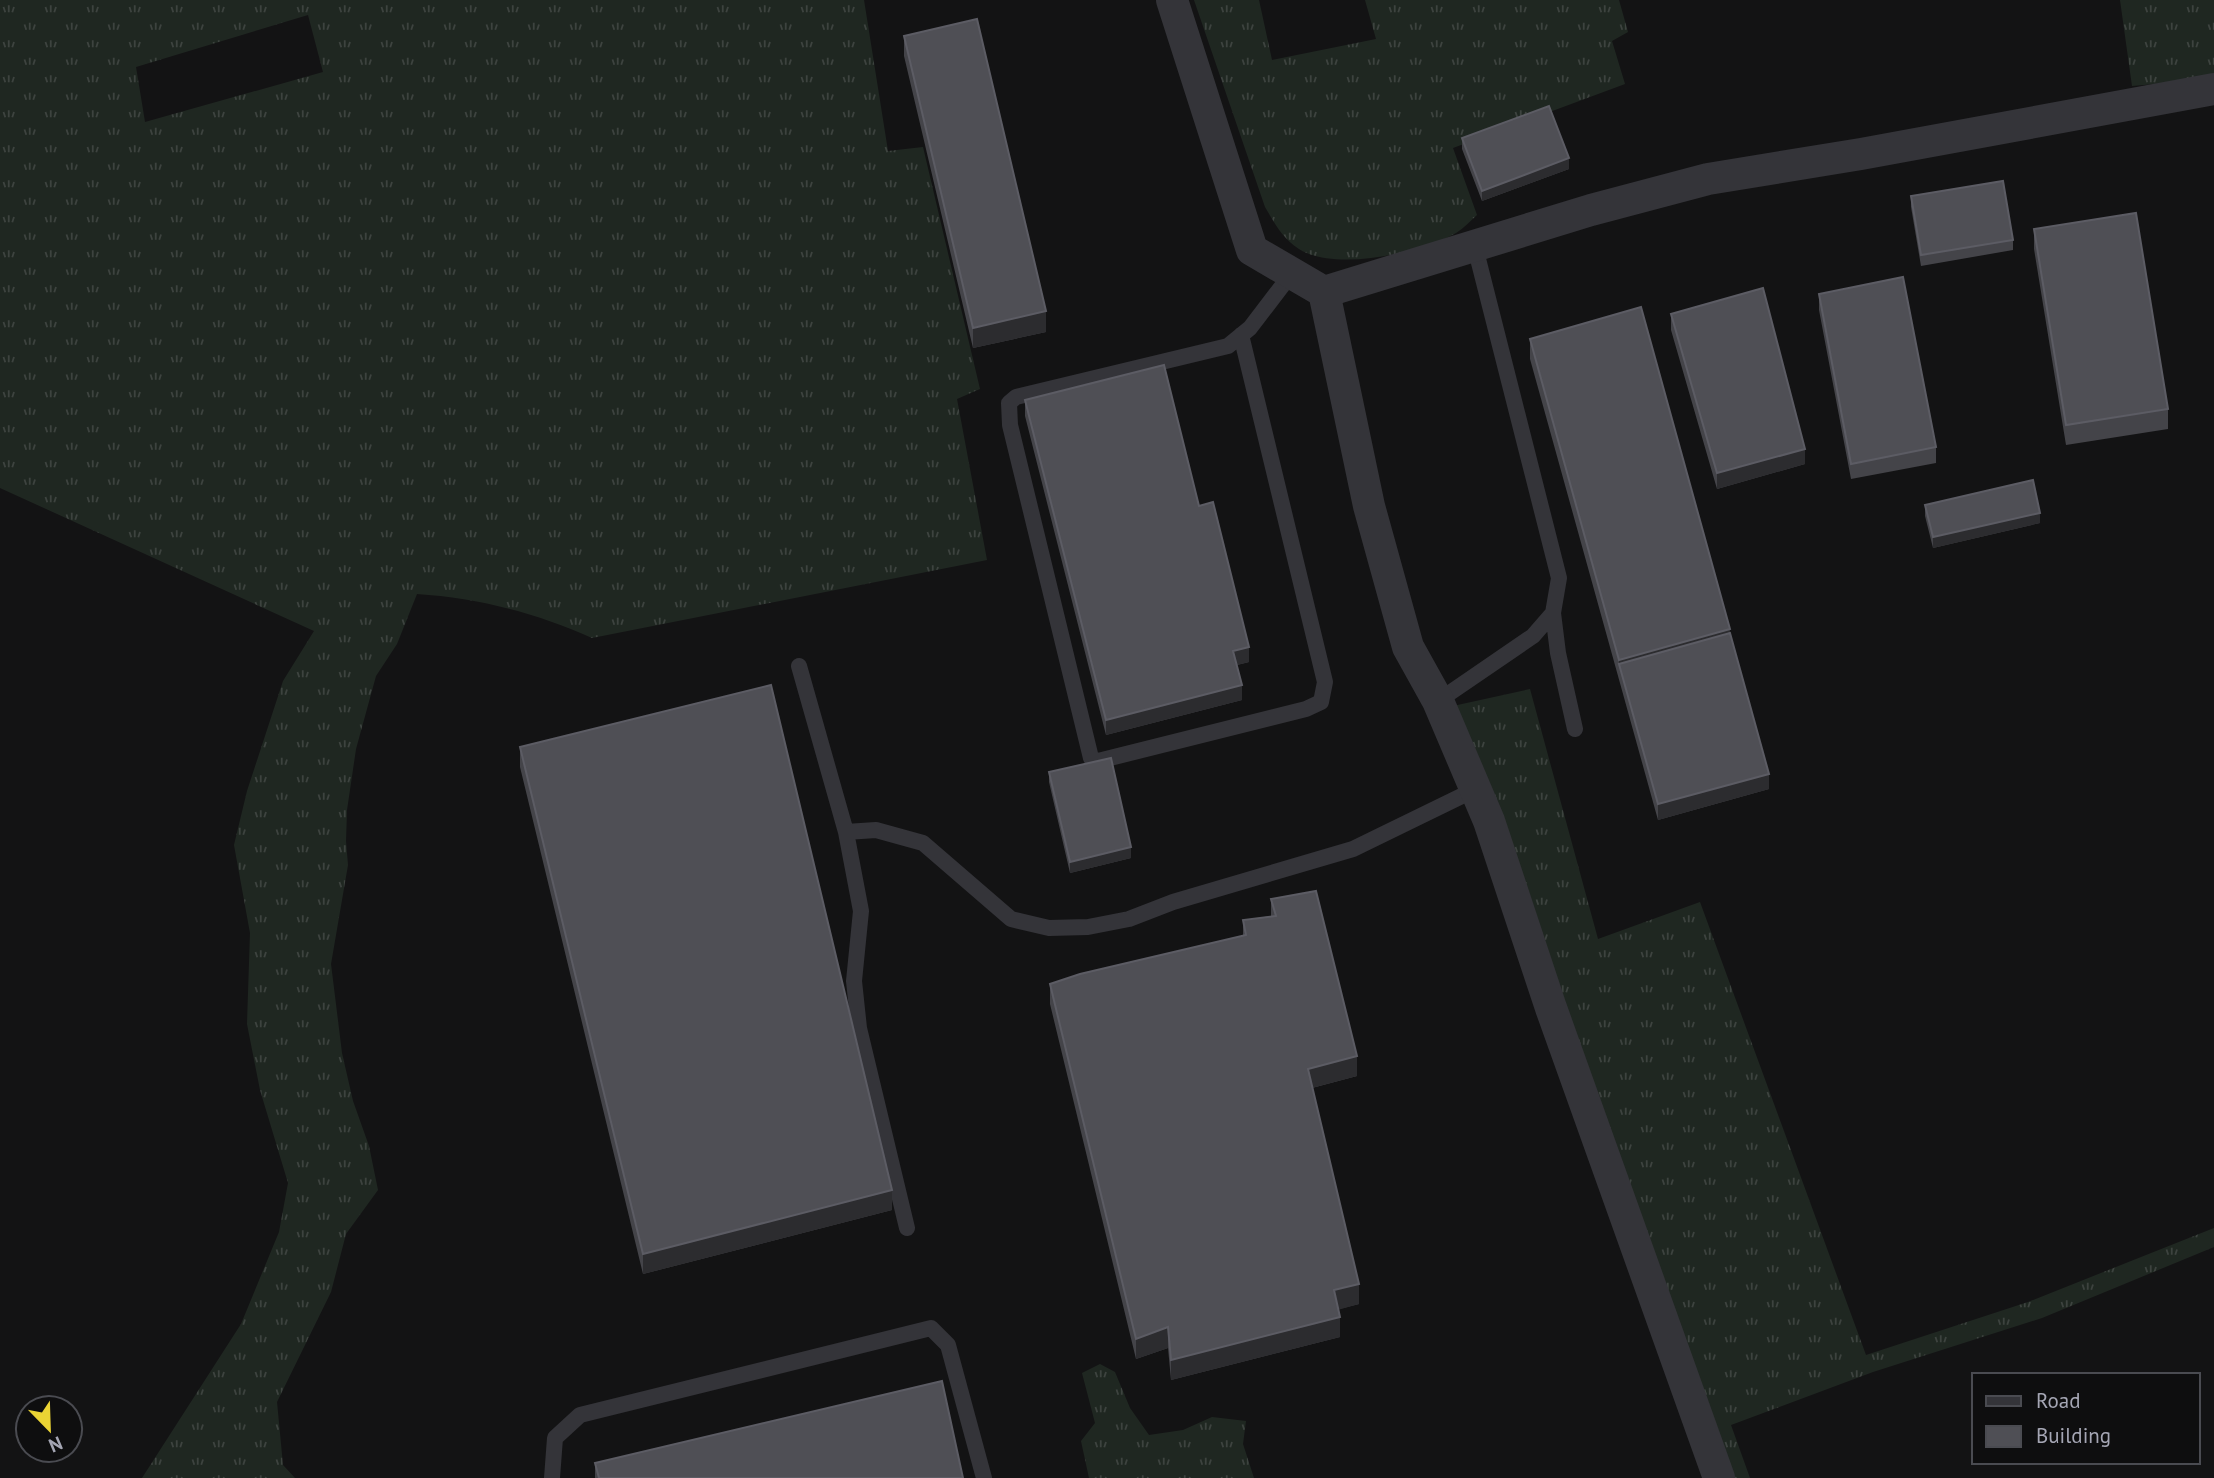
<svg xmlns="http://www.w3.org/2000/svg" width="2214" height="1478" font-family="'PT Sans',sans-serif">
<defs>
<pattern id="grass-tufts" width="24" height="20" patternUnits="userSpaceOnUse" patternTransform="scale(1.75)"><rect width="24" height="20" fill="#1f2721"/><path d="M3 7l-1-3M5 7V3M7 7l1-3M15 17l-1-3M17 17v-4M19 17l1-3" fill="none" stroke="#3d433f"/></pattern>
</defs>
<rect width="100%" height="100%" fill="#131314"/>
<!-- grass -->
<path fill="url(#grass-tufts)" fill-rule="evenodd" d="M 0,0 L 864,0 L 888,151 L 923,147 L 980,389 L 957,399 L 987,560 L 592,638 C 537,613 478,598 417,594 L 397,644 L 376,676 L 356,749 L 347,810 L 346,841 L 348,865 L 331,964 L 342,1053 L 353,1101 L 369,1146 L 378,1190 L 346,1234 L 331,1292 L 277,1402 L 283,1465 L 295,1478 L 142,1478 L 241,1324 L 279,1232 L 288,1183 L 260,1090 L 247,1024 L 250,933 L 234,845 L 247,791 L 283,681 L 314,631 L 0,488 ZM 308,15 L 323,72 L 145,122 L 136,67 Z
M 1194,0 L 1259,0 L 1272,60 L 1376,39 L 1365,0 L 1619,0 L 1628,32 L 1612,41 L 1625,84 L 1453,148 L 1477,215 C 1470,221 1464,228 1456,233 C 1421,253 1335,272 1299,249 C 1282,238 1275,224 1265,207 Z
M 2120,0 L 2214,0 L 2214,79 L 2132,86 Z
M 1530,689 L 1598,939 L 1700,902 L 1866,1355 L 2028,1302 L 2214,1228 L 2214,1247 L 2042,1318 L 1873,1372 L 1731,1425 L 1750,1478 L 1732,1478 L 1453,706 Z
M 1100,1364 L 1115,1372 L 1130,1408 L 1149,1435 L 1183,1430 L 1212,1417 L 1246,1421 L 1243,1444 L 1254,1478 L 1089,1478 L 1081,1441 L 1095,1423 L 1082,1373 Z"/>
<g fill="none" stroke-linecap="round" stroke-linejoin="round">
<!-- service -->
<path stroke="#343439" stroke-width="16" d="M 1241,335 L 1325,682 L 1321,702 L 1306,709 L 1098,761 L 1091,758 L 1010,425 L 1009,403 L 1016,397 L 1228,346 L 1250,328 L 1292,273
M 1553,613 L 1558,653 L 1575,729
M 799,666 L 846,832 L 861,911 L 854,981 L 859,1028 L 907,1228
M 1438,701 L 1533,636 L 1553,613 L 1559,578 L 1475,247
M 846,832 L 876,830 L 923,843 L 1011,919 L 1049,928 L 1088,927 L 1129,919 L 1173,902 L 1353,849 L 1474,790
M 552,1478 L 555,1438 L 580,1415 L 931,1328 L 948,1345 L 984,1478"/>
<!-- minor -->
<path stroke="#343439" stroke-width="32" d="M 1172,0 L 1252,250 L 1324,292 L 1591,210 L 1708,179 L 1861,154 L 2214,89
M 1324,292 L 1369,506 L 1408,647 L 1438,701 L 1489,821 L 1551,1008 L 1719,1478"/>
</g>
<!-- wall -->
<path fill="#444449" d="M 904,36 L 1046,332 L 973,348 L 904,56 Z
M 1462,138 L 1569,169 L 1482,201 L 1462,149 Z
M 1911,196 L 2013,240 L 2013,250 L 1921,266 L 1911,207 Z
M 2034,229 L 2168,409 L 2168,429 L 2066,445 L 2034,249 Z
M 1819,294 L 1936,447 L 1936,463 L 1851,479 L 1819,310 Z
M 1671,314 L 1805,464 L 1717,489 L 1671,330 Z
M 1530,339 L 1730,633 L 1769,789 L 1658,820 L 1530,359 Z
M 1025,400 L 1199,506 L 1249,662 L 1237,665 L 1242,700 L 1106,735 L 1025,416 Z
M 1925,505 L 2040,523 L 1933,548 L 1925,516 Z
M 520,747 L 892,1210 L 643,1274 L 520,767 Z
M 1049,772 L 1131,858 L 1070,873 L 1049,782 Z
M 1271,899 L 1357,1076 L 1312,1088 L 1359,1304 L 1339,1309 L 1340,1337 L 1171,1380 L 1168,1348 L 1136,1359 L 1050,1004 L 1050,984 L 1243,936 L 1243,920 L 1271,916 Z
M 595,1463 L 963,1478 L 595,1478 Z"/>
<!-- shaded-wall -->
<path fill="#2c2c2f" d="M 1569,158 L 1569,169 L 1482,201 L 1482,191 Z
M 1046,311 L 1046,332 L 973,348 L 973,328 Z
M 1805,449 L 1805,464 L 1717,489 L 1717,473 Z
M 2040,513 L 2040,523 L 1933,548 L 1933,537 Z
M 1730,629 L 1730,649 L 1619,664 L 1619,660 Z
M 1249,647 L 1249,662 L 1233,666 L 1233,651 Z
M 1242,685 L 1242,700 L 1106,735 L 1106,720 Z
M 1769,774 L 1769,789 L 1658,820 L 1658,804 Z
M 1131,847 L 1131,858 L 1070,873 L 1070,862 Z
M 1357,1056 L 1357,1076 L 1308,1089 L 1308,1069 Z
M 892,1190 L 892,1210 L 643,1274 L 643,1254 Z
M 1359,1284 L 1359,1304 L 1334,1311 L 1334,1290 Z
M 1340,1317 L 1340,1337 L 1171,1380 L 1171,1360 Z
M 1168,1327 L 1168,1348 L 1136,1359 L 1136,1339 Z"/>
<!-- building -->
<path fill="#4f4f55" stroke="#5c5c64" stroke-width="2" d="M 977,19 L 1046,311 L 973,328 L 904,36 Z
M 1549,106 L 1569,158 L 1482,191 L 1462,138 Z
M 2003,181 L 2013,240 L 1921,255 L 1911,196 Z
M 2136,213 L 2168,409 L 2066,425 L 2034,229 Z
M 1903,277 L 1936,447 L 1851,464 L 1819,294 Z
M 1763,288 L 1805,449 L 1717,473 L 1671,314 Z
M 1641,307 L 1730,629 L 1619,660 L 1530,339 Z
M 1164,365 L 1199,506 L 1213,502 L 1249,647 L 1233,651 L 1242,685 L 1106,720 L 1025,400 Z
M 2033,480 L 2040,513 L 1933,537 L 1925,505 Z
M 1730,633 L 1769,774 L 1658,804 L 1619,664 Z
M 771,685 L 892,1190 L 643,1254 L 520,747 Z
M 1111,758 L 1131,847 L 1070,862 L 1049,772 Z
M 1316,891 L 1357,1056 L 1308,1069 L 1359,1284 L 1334,1290 L 1340,1317 L 1171,1360 L 1168,1327 L 1136,1339 L 1050,984 L 1080,974 L 1246,935 L 1243,920 L 1276,916 L 1271,899 Z
M 942,1381 L 963,1478 L 599,1478 L 595,1463 Z"/>
<!-- legend -->
<rect x="1972" y="1373" width="228" height="91" fill="#0e0e0f" stroke="#4a4b51" stroke-width="2"/>
<rect x="1986" y="1396" width="35" height="10" fill="#343439" stroke="#4a4b51" stroke-width="2"/>
<text x="2036" y="1408" font-size="21" fill="#a5a6b4">Road</text>
<rect x="1986" y="1426" width="35" height="21" fill="#4f4f55" stroke="#4a4b51" stroke-width="2"/>
<text x="2036" y="1443" font-size="21" fill="#a5a6b4">Building</text>
<!-- north arrow -->
<g transform="translate(49 1429) rotate(157)"><circle r="33" fill="#0e0e0f" stroke="#4a4b51" stroke-width="2"/>
<path d="M0-5L12 26L0 18L-12 26Z" fill="#ebd434"/>
<text y="-10" font-size="19" font-weight="bold" text-anchor="middle" fill="#a5a6b4">N</text>
</g>
</svg>
